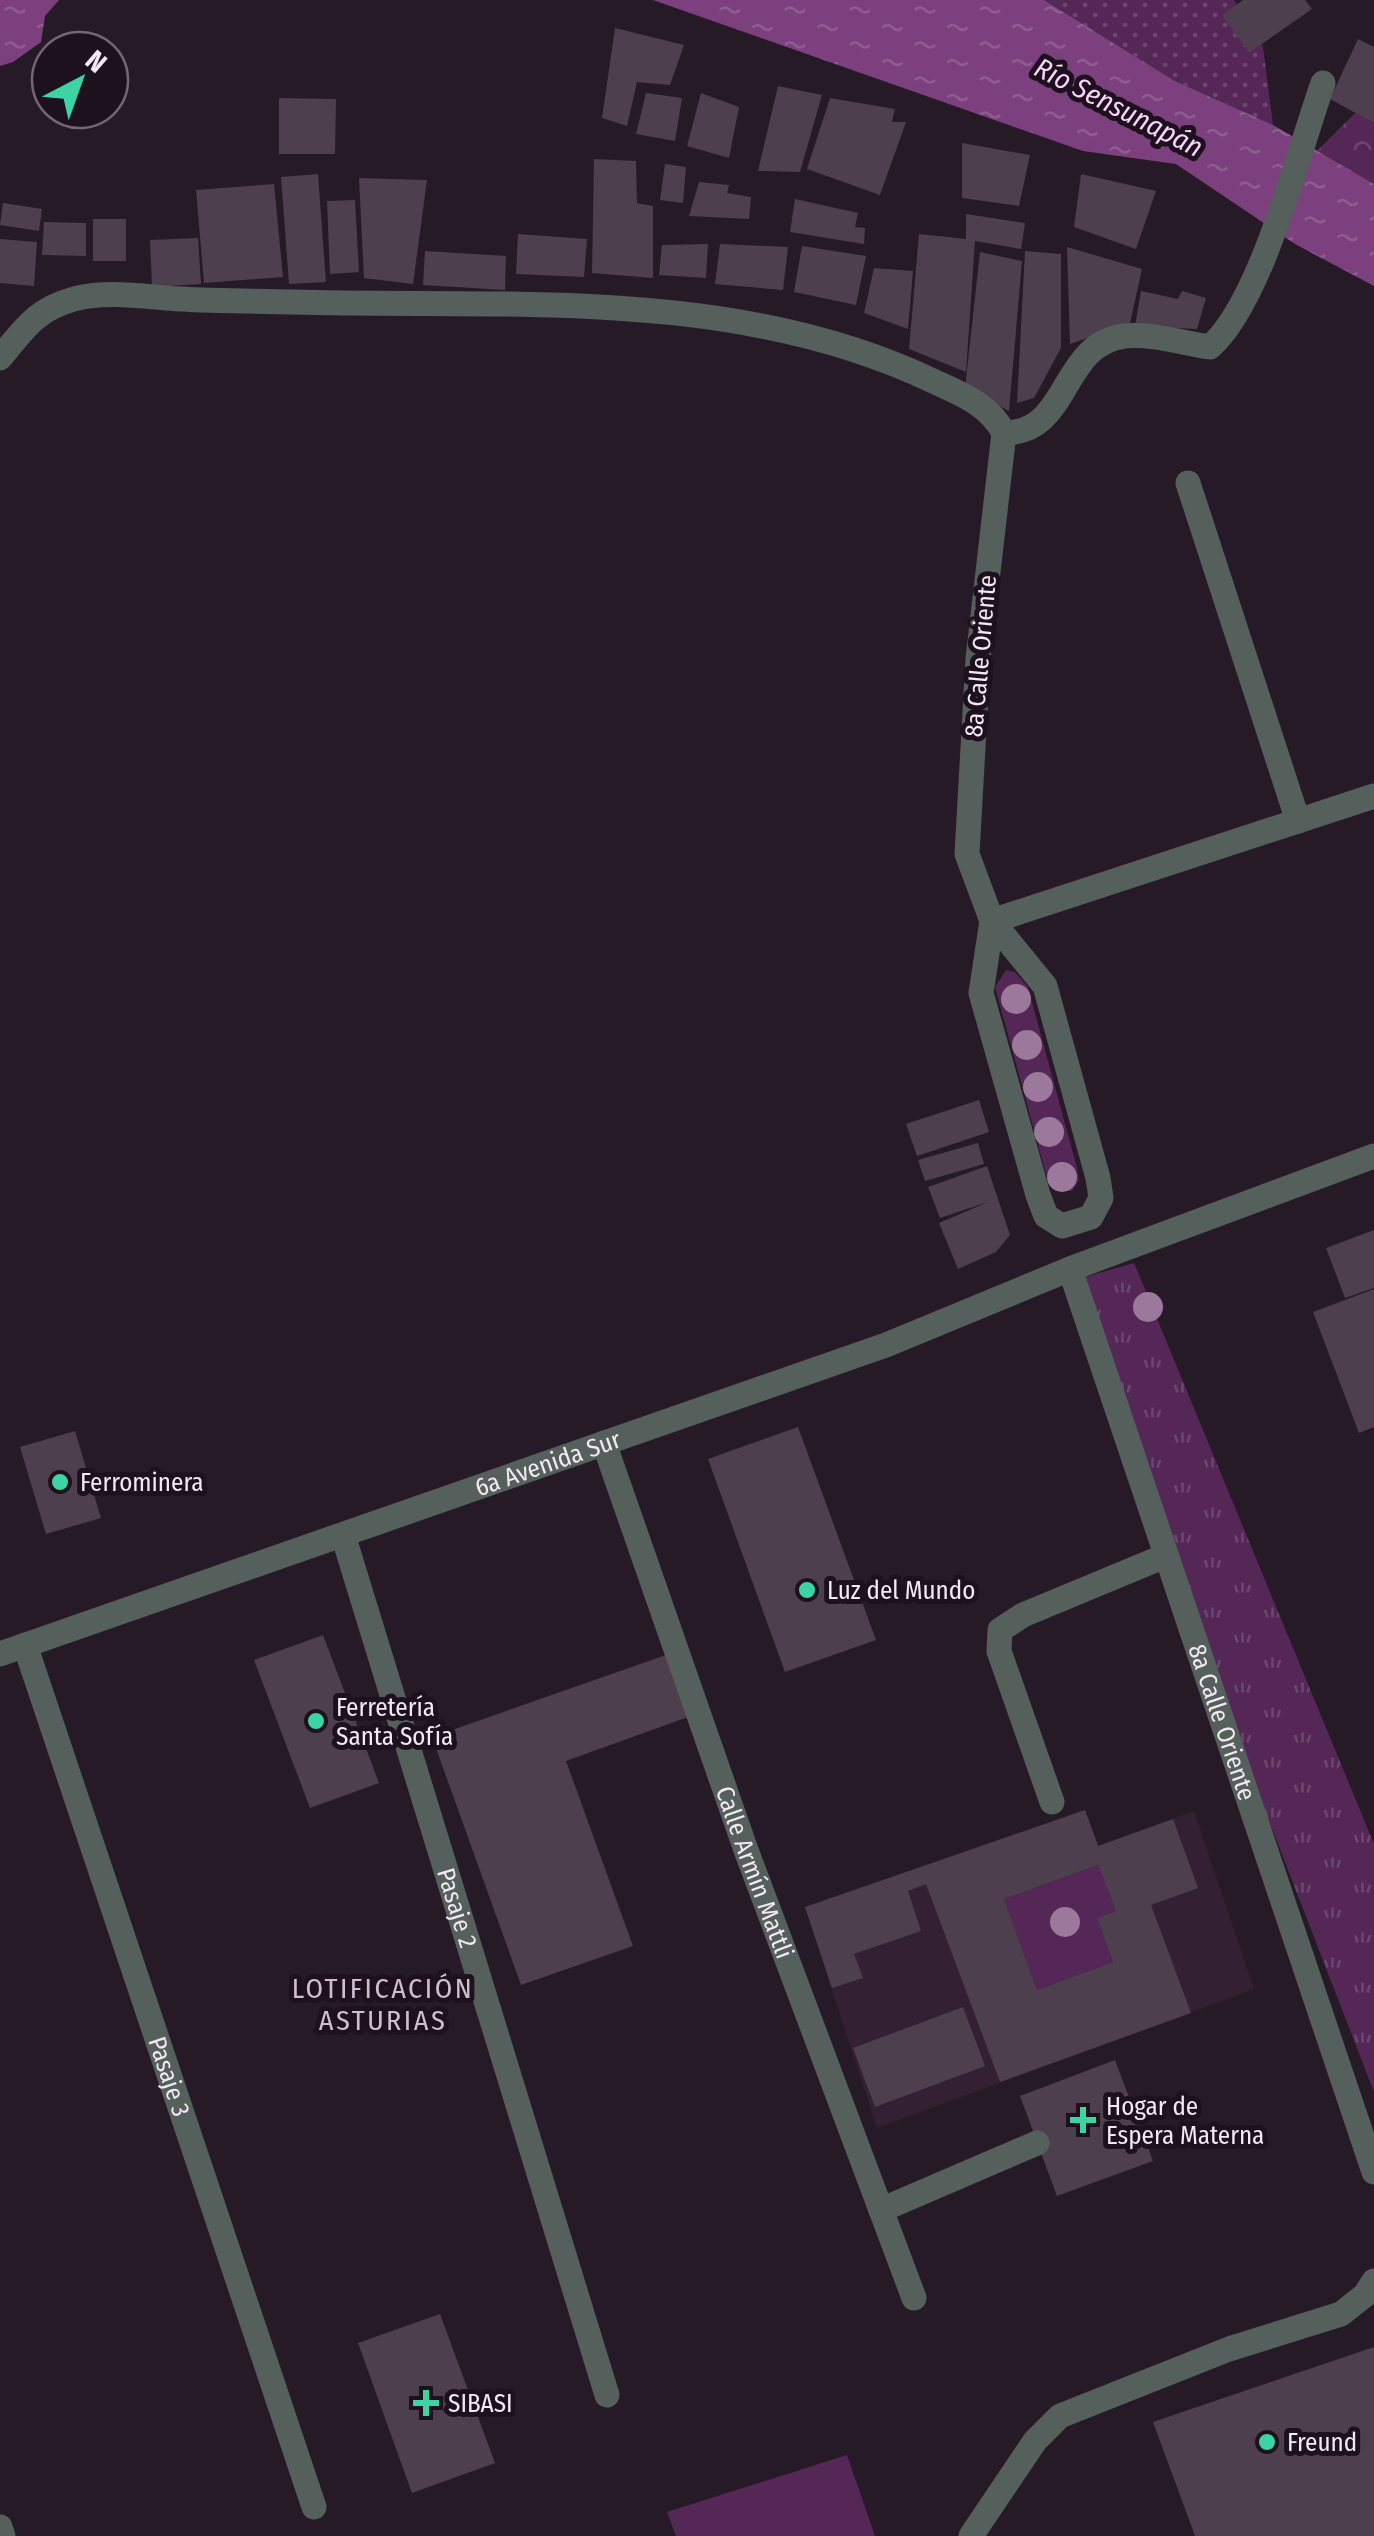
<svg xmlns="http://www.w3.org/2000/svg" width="1374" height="2536" font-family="'Fira Sans Condensed',sans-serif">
<defs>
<pattern id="grass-dots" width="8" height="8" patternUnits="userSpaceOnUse" patternTransform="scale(2.5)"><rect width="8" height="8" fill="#542756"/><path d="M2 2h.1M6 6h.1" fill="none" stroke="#6d466f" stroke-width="1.8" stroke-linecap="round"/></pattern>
<pattern id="forest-crowns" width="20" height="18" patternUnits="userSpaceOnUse" patternTransform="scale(2.5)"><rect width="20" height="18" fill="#542756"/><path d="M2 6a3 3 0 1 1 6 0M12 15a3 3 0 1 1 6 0" fill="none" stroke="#6d466f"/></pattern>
<pattern id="park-tufts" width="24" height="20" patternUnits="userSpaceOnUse" patternTransform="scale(2.5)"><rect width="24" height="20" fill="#542756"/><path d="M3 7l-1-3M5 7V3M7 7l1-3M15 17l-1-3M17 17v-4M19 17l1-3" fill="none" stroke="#6d466f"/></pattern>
<pattern id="water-ripples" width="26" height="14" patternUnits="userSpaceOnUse" patternTransform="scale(2.5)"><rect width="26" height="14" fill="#7c407e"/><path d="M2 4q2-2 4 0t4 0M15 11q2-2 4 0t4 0" fill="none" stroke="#8f5c91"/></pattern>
</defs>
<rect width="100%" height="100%" fill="#271a27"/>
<!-- built -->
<path fill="#332133" d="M 1085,1810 L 1099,1846 L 1194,1811 L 1254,1989 L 877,2128 L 805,1907 Z"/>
<!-- grass -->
<path fill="url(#grass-dots)" d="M 1044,0 L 1234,0 L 1263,47 L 1273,125 L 1175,81 Z"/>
<!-- forest -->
<path fill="url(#forest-crowns)" d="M 1355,113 L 1374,114 L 1374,184 L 1317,151 Z"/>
<!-- park -->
<path fill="url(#park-tufts)" d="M 1134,1263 L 1374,1844 L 1374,2092 L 1232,1725 L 1078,1279 Z"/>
<!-- garden -->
<path fill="#542756" d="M 1006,970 L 1015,972 L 1028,987 L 1077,1168 L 1079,1180 L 1072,1191 L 1053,1189 L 1046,1174 L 995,987 Z
M 1098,1865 L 1116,1911 L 1097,1918 L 1113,1962 L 1037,1990 L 1004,1899 Z
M 847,2455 L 875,2536 L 676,2536 L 667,2512 Z"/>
<!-- water -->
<path fill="url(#water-ripples)" d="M 0,0 L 59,0 L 45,16 L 41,42 L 13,62 L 0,66 Z
M 653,0 L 1044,0 L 1175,81 L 1273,125 L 1374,184 L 1374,286 L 1295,244 L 1176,164 L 1083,151 Z"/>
<!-- building -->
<path fill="#4d3f4d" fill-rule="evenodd" d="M 1243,0 L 1305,0 L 1312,9 L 1249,53 L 1222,15 Z
M 615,28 L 684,45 L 670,85 L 637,82 L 627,126 L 602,118 Z
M 1358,39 L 1374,47 L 1374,123 L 1330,99 Z
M 778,86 L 822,95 L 800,172 L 758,171 Z
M 646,93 L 682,98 L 675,141 L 636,134 Z
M 701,93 L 739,107 L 729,158 L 687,146 Z
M 279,98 L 336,99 L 335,154 L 279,154 Z
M 830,98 L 895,109 L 892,122 L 906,122 L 880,195 L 807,169 Z
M 962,143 L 1030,155 L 1019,206 L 962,198 Z
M 594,159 L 636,161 L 637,203 L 653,206 L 653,278 L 592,273 Z
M 665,164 L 686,167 L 683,203 L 660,200 Z
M 318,174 L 326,282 L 289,284 L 281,177 Z
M 1081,174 L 1156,191 L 1136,249 L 1074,227 Z
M 359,178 L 427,180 L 413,284 L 364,278 Z
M 699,182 L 729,185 L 727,193 L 751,197 L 749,219 L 689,216 Z
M 274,184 L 283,277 L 204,283 L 196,190 Z
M 795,199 L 858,213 L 855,227 L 865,228 L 864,244 L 790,232 Z
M 355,200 L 359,272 L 330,274 L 327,201 Z
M 3,203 L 42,209 L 39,231 L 0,225 Z
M 966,214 L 1025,223 L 1021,249 L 975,241 L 966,372 L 909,349 L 919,234 L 966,239 Z
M 93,219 L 126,219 L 126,261 L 93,261 Z
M 44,222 L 86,223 L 86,256 L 42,255 Z
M 518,234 L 587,239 L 584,277 L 516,274 Z
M 198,238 L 201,284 L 152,287 L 150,240 Z
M 0,239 L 37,242 L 34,286 L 0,283 Z
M 708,244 L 706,278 L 659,275 L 662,245 Z
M 720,244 L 788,247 L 783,290 L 715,284 Z
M 802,246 L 866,256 L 856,305 L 794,292 Z
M 1067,247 L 1142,269 L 1130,323 L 1070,344 Z
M 425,251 L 506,256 L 505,290 L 423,285 Z
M 1025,251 L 1061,254 L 1061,348 L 1034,398 L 1017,403 Z
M 980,252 L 1022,261 L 1009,411 L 965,388 Z
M 874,268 L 913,271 L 908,329 L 864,313 Z
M 1141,291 L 1178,299 L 1182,291 L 1206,298 L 1197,329 L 1135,326 Z
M 979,1100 L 989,1132 L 917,1156 L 906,1124 Z
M 978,1143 L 984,1164 L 925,1181 L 918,1160 Z
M 987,1166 L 1010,1235 L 996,1252 L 958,1269 L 939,1223 L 988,1202 L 940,1218 L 928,1187 Z
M 1374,1230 L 1374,1288 L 1345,1298 L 1326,1248 Z
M 1374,1289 L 1374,1427 L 1359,1433 L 1313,1312 Z
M 798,1427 L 876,1640 L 785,1672 L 708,1459 Z
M 75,1431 L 101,1518 L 46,1534 L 20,1447 Z
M 323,1635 L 379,1783 L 310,1808 L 254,1660 Z
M 666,1655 L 688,1717 L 566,1761 L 633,1946 L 521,1985 L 432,1737 Z
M 1085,1810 L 1098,1846 L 1173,1819 L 1198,1888 L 1151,1905 L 1191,2013 L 1000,2082 L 926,1884 L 908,1891 L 921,1931 L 854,1954 L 863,1978 L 832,1988 L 805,1907 ZM 1098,1865 L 1116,1911 L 1097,1918 L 1113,1962 L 1037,1990 L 1004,1899 Z
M 963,2007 L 985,2066 L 875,2107 L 853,2048 Z
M 1115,2060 L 1153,2161 L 1057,2196 L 1020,2096 Z
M 440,2314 L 495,2463 L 412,2493 L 358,2343 Z
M 1374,2347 L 1374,2536 L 1195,2536 L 1153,2422 Z"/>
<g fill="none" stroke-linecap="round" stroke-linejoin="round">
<!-- minor -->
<g stroke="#555f5b" stroke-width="25">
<path d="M 0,358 C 23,331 34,310 74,299 C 107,290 146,297 180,299 C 217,301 255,301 293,302 C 506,308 734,286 933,381 C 961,394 989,404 1004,433 L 978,659 L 967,854 L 992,921 L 1045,986 L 1098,1178 L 1101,1198 L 1091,1217 L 1062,1226 L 1046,1216 L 1038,1195 L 981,993 L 992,921 L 1374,796"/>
<path d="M 1004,433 C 1071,433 1059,345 1124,336 C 1151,333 1183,343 1210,347 C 1261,303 1299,150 1323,83"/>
<path d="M 1188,483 L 1298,821"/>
<path id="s1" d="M 1070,1269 L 1374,2172"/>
<path id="s2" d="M 604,1443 L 746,1850 L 914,2298"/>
<path id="s3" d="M 343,1535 L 607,2395"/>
<path id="s4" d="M 25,1645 L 314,2507"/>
<path id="s5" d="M 0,1654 L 886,1345 L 1070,1269 L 1374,1156"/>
<path d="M 1052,1802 L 999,1651 L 1000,1630 L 1023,1615 L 1165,1556"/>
<path d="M 881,2210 L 1037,2143"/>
<path d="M 0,2527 L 3,2536"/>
<path d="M 971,2536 L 1035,2441 L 1060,2416 L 1229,2349 L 1341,2314 L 1365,2295 L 1374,2281"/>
</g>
</g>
<!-- trees -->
<g fill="#9c799c">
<circle cx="1016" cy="999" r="15"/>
<circle cx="1027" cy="1045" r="15"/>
<circle cx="1038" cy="1087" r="15"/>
<circle cx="1049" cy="1132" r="15"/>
<circle cx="1062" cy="1177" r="15"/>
<circle cx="1148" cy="1307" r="15"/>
<circle cx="1065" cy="1922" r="15"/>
</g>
<!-- markers -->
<g fill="#3cd4a4" stroke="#1d111e" stroke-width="4">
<circle cx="60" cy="1482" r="10"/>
<circle cx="807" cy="1590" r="10"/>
<circle cx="316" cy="1721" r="10"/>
<path d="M1078 2105h10v10h10v10h-10v10h-10v-10h-10v-10h10z"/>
<path d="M421 2388h10v10h10v10h-10v10h-10v-10h-10v-10h10z"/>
<circle cx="1267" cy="2442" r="10"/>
</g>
<g text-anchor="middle" stroke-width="10" stroke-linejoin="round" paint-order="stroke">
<!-- street labels -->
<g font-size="25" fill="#f2e9f2" stroke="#1d111e">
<text transform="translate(980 656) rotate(-85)" y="9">8a Calle Oriente</text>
<text dy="9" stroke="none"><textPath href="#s5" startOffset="580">6a Avenida Sur</textPath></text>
<text dy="9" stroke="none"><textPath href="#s1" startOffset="478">8a Calle Oriente</textPath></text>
<text dy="9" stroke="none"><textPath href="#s2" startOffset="455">Calle Armín Mattli</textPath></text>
<text dy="9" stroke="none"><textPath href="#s3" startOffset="390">Pasaje 2</textPath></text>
<text dy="9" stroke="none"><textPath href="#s4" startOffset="455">Pasaje 3</textPath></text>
</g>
<!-- poi labels -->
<g font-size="25" fill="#f2e9f2" stroke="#1d111e" text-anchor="start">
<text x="80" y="1491">Ferrominera</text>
<text x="827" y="1599">Luz del Mundo</text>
<text x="336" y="1716">Ferretería<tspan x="336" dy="29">Santa Sofía</tspan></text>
<text x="1106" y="2115">Hogar de<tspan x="1106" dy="29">Espera Materna</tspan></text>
<text x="448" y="2412">SIBASI</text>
<text x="1287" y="2451">Freund</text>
</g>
<!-- water labels -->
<g font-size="28" font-style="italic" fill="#f8d5f8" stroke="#1d111e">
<text transform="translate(1119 107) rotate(27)" y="10">Río Sensunapán</text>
</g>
<!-- neighbourhood labels -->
<g font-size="28" letter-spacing="2.5" fill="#d0becf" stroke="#1d111e">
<text x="383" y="1998">LOTIFICACIÓN<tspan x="383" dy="32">ASTURIAS</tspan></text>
</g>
</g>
<!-- north arrow -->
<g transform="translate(80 80) rotate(41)"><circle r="48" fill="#1d111e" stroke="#726773" stroke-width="2.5"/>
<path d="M0-8L18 38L0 25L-18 38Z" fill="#3cd4a4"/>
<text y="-15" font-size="28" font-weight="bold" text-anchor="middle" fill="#f2e9f2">N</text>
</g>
</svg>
